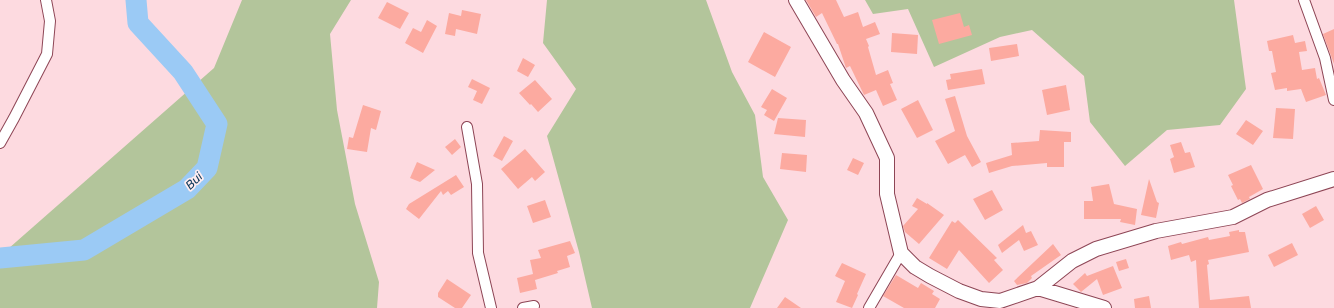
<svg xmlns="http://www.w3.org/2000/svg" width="1334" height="308" font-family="Rubik,sans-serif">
<rect width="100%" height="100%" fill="#fddae0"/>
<!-- green -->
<path fill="#b3c59b" d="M 242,0 L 351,0 L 330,34 L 337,110 L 355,204 L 379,282 L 377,308 L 0,308 L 0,256 L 214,68 Z
M 547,0 L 706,0 L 732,72 L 755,115 L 763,177 L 788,220 L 750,308 L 592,308 L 579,252 L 547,136 L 576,89 L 543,43 Z
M 865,0 L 1234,0 L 1246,89 L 1220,125 L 1167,130 L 1125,166 L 1090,122 L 1084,76 L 1032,30 L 1000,37 L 934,67 L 908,9 L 873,14 Z"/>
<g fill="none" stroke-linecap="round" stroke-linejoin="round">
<!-- river -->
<path stroke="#9bcaf5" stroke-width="21" d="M 0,258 L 84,250 L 187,189 L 207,168 L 217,124 L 183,72 L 138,23 L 136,0"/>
</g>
<!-- building -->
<path fill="#fcaaa0" d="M 806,0 L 836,0 L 844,17 L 858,12 L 863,27 L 875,22 L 880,34 L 866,39 L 869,46 L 868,47 L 876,75 L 888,70 L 893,83 L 890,84 L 897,100 L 883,106 L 876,90 L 864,95 L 850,66 L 846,68 L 838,44 L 837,44 L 822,13 L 816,17 Z
M 387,2 L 409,13 L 400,29 L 378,18 Z
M 462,10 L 481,14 L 477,34 L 456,29 L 455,36 L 445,34 L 449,13 L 461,16 Z
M 960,13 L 964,27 L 969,25 L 972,35 L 939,44 L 932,20 Z
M 427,20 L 437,26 L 423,53 L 405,43 L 413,28 L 421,32 Z
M 1334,29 L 1334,64 L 1323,34 Z
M 764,32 L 791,47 L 775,77 L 748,62 Z
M 892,33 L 918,35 L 917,54 L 891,52 Z
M 1293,35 L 1295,43 L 1305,41 L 1307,51 L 1299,52 L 1302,70 L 1315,68 L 1317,79 L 1319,78 L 1326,95 L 1306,102 L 1301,89 L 1287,91 L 1287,88 L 1275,90 L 1271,73 L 1276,72 L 1272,51 L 1269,51 L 1267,41 Z
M 1017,44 L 1019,56 L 991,61 L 989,48 Z
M 523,58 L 535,65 L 528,77 L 517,71 Z
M 982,69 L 985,84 L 948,90 L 946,80 L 951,79 L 950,74 Z
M 472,79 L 490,88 L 482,104 L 473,100 L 477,91 L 468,87 Z
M 535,80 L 552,99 L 538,112 L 531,104 L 530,105 L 519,93 Z
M 1066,85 L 1070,110 L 1047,115 L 1042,90 Z
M 772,89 L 787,98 L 774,121 L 764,115 L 767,110 L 761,107 Z
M 955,96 L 967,136 L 981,162 L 972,167 L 965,155 L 948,164 L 935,141 L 955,131 L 945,99 Z
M 918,100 L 933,130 L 917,138 L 901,109 Z
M 363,105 L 381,111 L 376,130 L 371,128 L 367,152 L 347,149 L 349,137 L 353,138 Z
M 1276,108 L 1295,109 L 1293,139 L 1273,138 Z
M 778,118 L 806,120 L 805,137 L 774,134 Z
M 1246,120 L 1263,131 L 1253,145 L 1236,134 Z
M 1040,130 L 1071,132 L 1071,142 L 1064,142 L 1064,167 L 1047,167 L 1047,163 L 1012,166 L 989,173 L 986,163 L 1012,155 L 1011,143 L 1039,141 Z
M 504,136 L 513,141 L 502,161 L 493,156 Z
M 455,139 L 461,147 L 452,155 L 445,147 Z
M 1181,142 L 1185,153 L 1190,152 L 1195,167 L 1174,173 L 1170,159 L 1174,157 L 1170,145 Z
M 525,149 L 545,172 L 535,181 L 532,177 L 518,189 L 501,169 Z
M 782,153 L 807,155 L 806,172 L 780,169 Z
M 853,158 L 864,163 L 858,175 L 847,170 Z
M 417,162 L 435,170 L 420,182 L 410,178 Z
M 1251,165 L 1263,189 L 1249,197 L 1250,199 L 1242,203 L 1240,199 L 1238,200 L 1231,186 L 1233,185 L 1228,175 Z
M 456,175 L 464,187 L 451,195 L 448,191 L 443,195 L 441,191 L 419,219 L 406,209 L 409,204 Z
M 1149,179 L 1157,202 L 1159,203 L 1156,218 L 1141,215 Z
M 1109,184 L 1114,204 L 1137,209 L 1135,225 L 1120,222 L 1121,219 L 1084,219 L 1084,201 L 1093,201 L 1091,187 Z
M 992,190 L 1003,210 L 985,220 L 973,199 Z
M 917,198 L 927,204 L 927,203 L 944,215 L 919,244 L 905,232 L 903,226 L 918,209 L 912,206 Z
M 545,200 L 551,217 L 533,223 L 527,206 Z
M 1316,206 L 1324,220 L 1310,228 L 1302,214 Z
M 958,220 L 997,258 L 994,260 L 1003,270 L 989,283 L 959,250 L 947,269 L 929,258 L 952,221 L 955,223 Z
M 1023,225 L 1026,233 L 1031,231 L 1038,245 L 1024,251 L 1019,240 L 1002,253 L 998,245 Z
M 1239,230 L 1239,232 L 1245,232 L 1249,252 L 1208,260 L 1209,264 L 1207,265 L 1210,300 L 1249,296 L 1251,308 L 1199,308 L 1196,260 L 1191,262 L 1189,255 L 1171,260 L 1168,246 L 1181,242 L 1182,244 L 1208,237 L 1209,240 L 1230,236 L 1229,232 Z
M 570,241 L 575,253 L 567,256 L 570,267 L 557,271 L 558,273 L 535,280 L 537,289 L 520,293 L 517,278 L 533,274 L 530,260 L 541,258 L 538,250 Z
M 1292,243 L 1298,255 L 1274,267 L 1268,255 Z
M 1053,244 L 1061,255 L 1031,276 L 1032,278 L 1027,283 L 1017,285 L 1014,281 Z
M 1126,259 L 1129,268 L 1119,271 L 1116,262 Z
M 842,263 L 866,274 L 857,294 L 858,295 L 852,308 L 836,302 L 845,281 L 835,276 Z
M 1113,266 L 1122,288 L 1103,295 L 1097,279 L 1081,292 L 1073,284 L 1085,273 L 1087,276 Z
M 896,275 L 918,288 L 921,283 L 934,291 L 932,294 L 940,299 L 935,308 L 904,308 L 883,296 Z
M 447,279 L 471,295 L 462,308 L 455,308 L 438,297 L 438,293 Z
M 1149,296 L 1151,308 L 1135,308 L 1134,299 Z
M 785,297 L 801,308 L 777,308 Z"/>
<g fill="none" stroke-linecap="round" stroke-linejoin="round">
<!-- street casing -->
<g stroke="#8d4555" stroke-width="12">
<path id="street" d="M 1304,0 L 1325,58 L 1334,100
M 467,127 L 477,184 L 478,253 L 491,308
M 0,143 L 14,118 L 47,54 L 50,21 L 46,0
M 523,308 L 534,306
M 869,308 L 901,253"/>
</g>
<!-- secondary casing -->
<g stroke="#8d4555" stroke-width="16">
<path id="secondary" d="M 796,0 L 843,80 L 866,113 L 887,158 L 887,194 L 901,253 L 915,267 L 930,276 L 959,291 L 981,299 L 1000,301 L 1038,288 L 1072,261 L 1096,249 L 1156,231 L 1233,217 L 1267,200 L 1334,179
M 1038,288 L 1104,308"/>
</g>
<!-- street -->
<use href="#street" stroke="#fff" stroke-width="10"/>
<!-- secondary -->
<use href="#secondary" stroke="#fff" stroke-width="14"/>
</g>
<g text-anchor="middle" stroke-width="3.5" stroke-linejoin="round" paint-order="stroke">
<!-- water labels -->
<g font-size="12" font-style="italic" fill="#0c385b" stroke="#ffedef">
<text transform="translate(194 181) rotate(-44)" y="4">Bui</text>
</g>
</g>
</svg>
